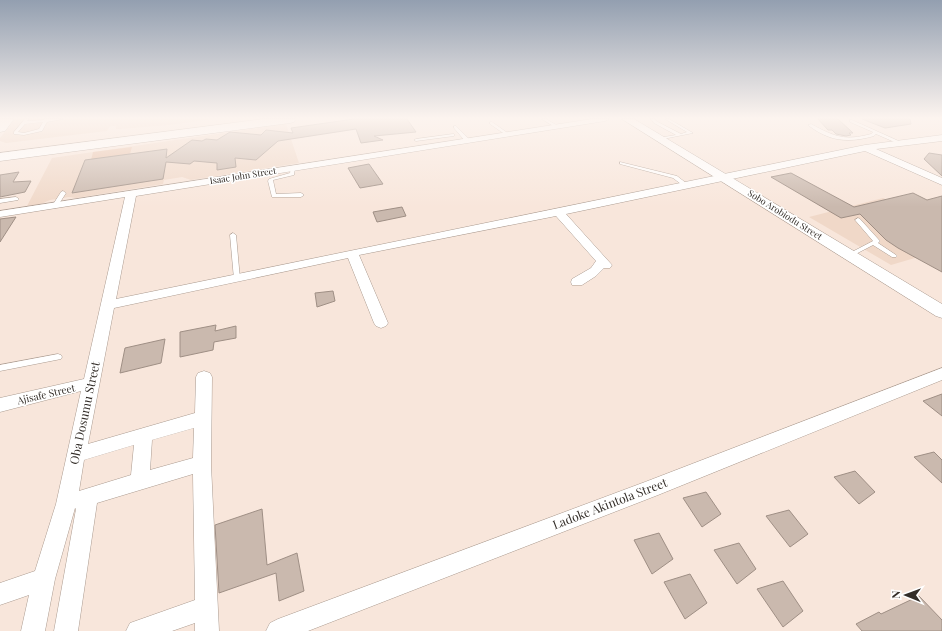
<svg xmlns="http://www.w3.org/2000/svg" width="942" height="631" font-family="'Playfair Display',serif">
<rect width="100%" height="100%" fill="#f8e6db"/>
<!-- built -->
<path fill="#f0d8c8" d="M 15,119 L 214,119 L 169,125 L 119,129 L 116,129 L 116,126 L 112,126 L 109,127 L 107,131 L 6,143 L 0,141 L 0,138 Z
M 286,124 L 299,163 L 191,180 L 182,177 L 164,180 L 163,184 L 76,198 L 69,197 L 50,200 L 41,204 L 27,206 L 52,158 Z
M 883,198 L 942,227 L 942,250 L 891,265 L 809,217 Z"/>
<!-- green -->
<path fill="#e7c0a8" d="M 132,147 L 130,154 L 91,160 L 93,152 Z"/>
<!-- building -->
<path fill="#cab9ae" stroke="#9f8f85" d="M 354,119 L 407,119 L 416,132 L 374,136 L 383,140 L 361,143 L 356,129 L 278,141 L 256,160 L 235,158 L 236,167 L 217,170 L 217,163 L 194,161 L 190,164 L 166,162 L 163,179 L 72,193 L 85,160 L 167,149 L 166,158 L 192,140 L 202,141 L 206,139 L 217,140 L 230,132 L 261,135 L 266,130 L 293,133 L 291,128 Z
M 818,119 L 838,119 L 853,133 L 849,133 L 851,135 L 846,136 L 836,134 L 832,130 L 828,130 Z
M 862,119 L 910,119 L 911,124 L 885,128 Z
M 929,153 L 942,155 L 942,176 L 924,159 Z
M 369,164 L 383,184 L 360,188 L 348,168 Z
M 19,172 L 13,182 L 31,181 L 25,192 L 0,197 L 0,175 Z
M 791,173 L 854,207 L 913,193 L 927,200 L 942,196 L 942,272 L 898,248 L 886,240 L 860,214 L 841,218 L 771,177 Z
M 402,207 L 406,216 L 377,222 L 373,212 Z
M 16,217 L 0,242 L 0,219 Z
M 333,291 L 335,301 L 317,307 L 315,293 Z
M 216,325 L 215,331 L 236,326 L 236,338 L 214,342 L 213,350 L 180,357 L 180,332 Z
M 165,339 L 161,363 L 120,373 L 125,348 Z
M 942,394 L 942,416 L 923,401 Z
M 934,452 L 942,460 L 942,483 L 914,457 Z
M 855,471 L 875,492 L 859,504 L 834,477 Z
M 706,492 L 721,514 L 702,527 L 683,498 Z
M 262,509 L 267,565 L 297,553 L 304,591 L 279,601 L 276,573 L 219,593 L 215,525 Z
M 789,510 L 808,534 L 790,547 L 766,516 Z
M 659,533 L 673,559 L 652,574 L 634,540 Z
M 739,543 L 756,569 L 737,584 L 714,550 Z
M 690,574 L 707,603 L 685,619 L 664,582 Z
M 783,581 L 803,611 L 783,627 L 757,589 Z
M 919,596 L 942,620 L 942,631 L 862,631 L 856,624 L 879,612 L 881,614 Z"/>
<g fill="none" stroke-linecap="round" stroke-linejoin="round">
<!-- service casing -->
<g stroke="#ab9b90" stroke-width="1">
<path id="service" d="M 25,119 L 29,119 L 27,121 L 44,120 L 44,119 L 63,119 L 47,122 L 42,131 L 24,135 L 14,134 L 14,132 ZM 43,122 L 39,129 L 24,133 L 18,132 L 25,124 Z
M 542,119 L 546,119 L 558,126 L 555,127 Z
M 651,119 L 655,119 L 656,121 L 681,134 L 687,132 L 665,119 L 669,119 L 693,133 L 658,140 L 658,138 L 676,135 L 654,123 Z
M 850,120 L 852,120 L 903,143 L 899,144 L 876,134 L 874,136 C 849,143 830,142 808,125 L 811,124 C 835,137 845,141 871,134 L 873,132 L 850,122 Z
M 490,122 L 492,122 L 509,134 L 506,135 L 490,124 Z
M 454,126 L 456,126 L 469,139 L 469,141 L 465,141 L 454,128 Z
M 453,134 L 454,134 L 454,136 L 416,141 L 414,140 L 416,139 Z
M 620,162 L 677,176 L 690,186 L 685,187 L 673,178 L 620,164 Z
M 291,167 L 295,168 L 294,175 L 273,180 L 276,194 L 301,193 L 304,195 L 301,197 L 272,197 L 268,181 L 269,179 L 290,173 Z
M 63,191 L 66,193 L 57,207 L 55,208 L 53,207 L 52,206 L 61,192 Z
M 16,197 L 19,199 L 18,200 L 0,203 L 0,199 Z
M 858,218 L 860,219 L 879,240 L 880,241 L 878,243 L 896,255 L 897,256 L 896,257 L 892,257 L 873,245 L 852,256 L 848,256 L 847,255 L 848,254 L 873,241 L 855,220 Z
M 233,233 L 236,235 L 240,279 L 237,281 L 234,279 L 230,235 Z
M 58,354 L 61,355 L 62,357 L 61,359 L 0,371 L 0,365 Z"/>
</g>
<!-- minor casing -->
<g stroke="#ab9b90" stroke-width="1">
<path id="minor" d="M 592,119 L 609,119 L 605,121 L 136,196 L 116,299 L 865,145 L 942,135 L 942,141 L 876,149 L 942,178 L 942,185 L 865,151 L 566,214 L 612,265 L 610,268 L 604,268 L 596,276 L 582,285 L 572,285 L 571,282 L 572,279 L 591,268 L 596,261 L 556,216 L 359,255 L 388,323 L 386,326 L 381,328 L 376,326 L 374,323 L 348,258 L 114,308 L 88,444 L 195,413 L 196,377 L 198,373 L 204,371 L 210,373 L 212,377 L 211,465 L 219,631 L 195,631 L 195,623 L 172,631 L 126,631 L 130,623 L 195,600 L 193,474 L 97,503 L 78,631 L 54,631 L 76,509 L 75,508 L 55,579 L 45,631 L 21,631 L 29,595 L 0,605 L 0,583 L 35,571 L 56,504 L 81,391 L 0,412 L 0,398 L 84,379 L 125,197 L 0,217 L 0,211 ZM 194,428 L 193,458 L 150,470 L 152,440 ZM 134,445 L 131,475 L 79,491 L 84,460 Z
M 942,368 L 942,380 L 658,495 L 308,631 L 266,631 L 270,623 L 278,619 L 645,482 Z"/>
</g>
<!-- tertiary casing -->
<g stroke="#ab9b90" stroke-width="1">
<path id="tertiary" d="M 622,119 L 634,119 L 942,304 L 942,318 L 936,316 Z"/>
</g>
<!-- primary casing -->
<g stroke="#ab9b90" stroke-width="1">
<path id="primary" d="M 1,119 L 14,119 L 5,131 L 0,132 L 0,120 Z
M 264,119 L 296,119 L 294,122 L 290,123 L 0,161 L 0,153 Z"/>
</g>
<!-- service -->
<use href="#service" fill="#fff" fill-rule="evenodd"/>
<!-- minor -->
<use href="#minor" fill="#fff" fill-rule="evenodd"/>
<!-- tertiary -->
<use href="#tertiary" fill="#fff" fill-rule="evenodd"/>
<!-- primary -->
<use href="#primary" fill="#fff" fill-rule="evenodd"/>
</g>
<!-- sky -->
<linearGradient id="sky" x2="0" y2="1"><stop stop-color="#939fb0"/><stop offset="0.57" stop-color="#fcf4ef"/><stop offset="1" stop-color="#fcf4ef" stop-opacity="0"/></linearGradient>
<rect width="942" height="207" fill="url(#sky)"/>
<g text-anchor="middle" stroke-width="3" stroke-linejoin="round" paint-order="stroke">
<!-- far-street labels -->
<g font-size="9" fill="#332d28" stroke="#fff">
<text transform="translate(243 176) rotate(-9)" y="3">Isaac John Street</text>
<text transform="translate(785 215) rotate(32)" y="3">Sobo Arobiodu Street</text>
</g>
<!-- street labels -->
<g font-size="10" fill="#332d28" stroke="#fff">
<text transform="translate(46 394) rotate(-13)" y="4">Ajisafe Street</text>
</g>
<!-- near-street labels -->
<g font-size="12" fill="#332d28" stroke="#fff">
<text transform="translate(85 413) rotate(-78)" y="4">Oba Dosumu Street</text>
<text transform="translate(610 504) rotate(-21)" y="4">Ladoke Akintola Street</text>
</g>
</g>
<!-- north arrow -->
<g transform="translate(906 595) rotate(271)" stroke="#ffffff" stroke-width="3" paint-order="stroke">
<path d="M0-3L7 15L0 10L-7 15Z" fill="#332d28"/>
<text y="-6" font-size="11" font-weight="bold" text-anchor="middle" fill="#332d28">N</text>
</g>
</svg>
